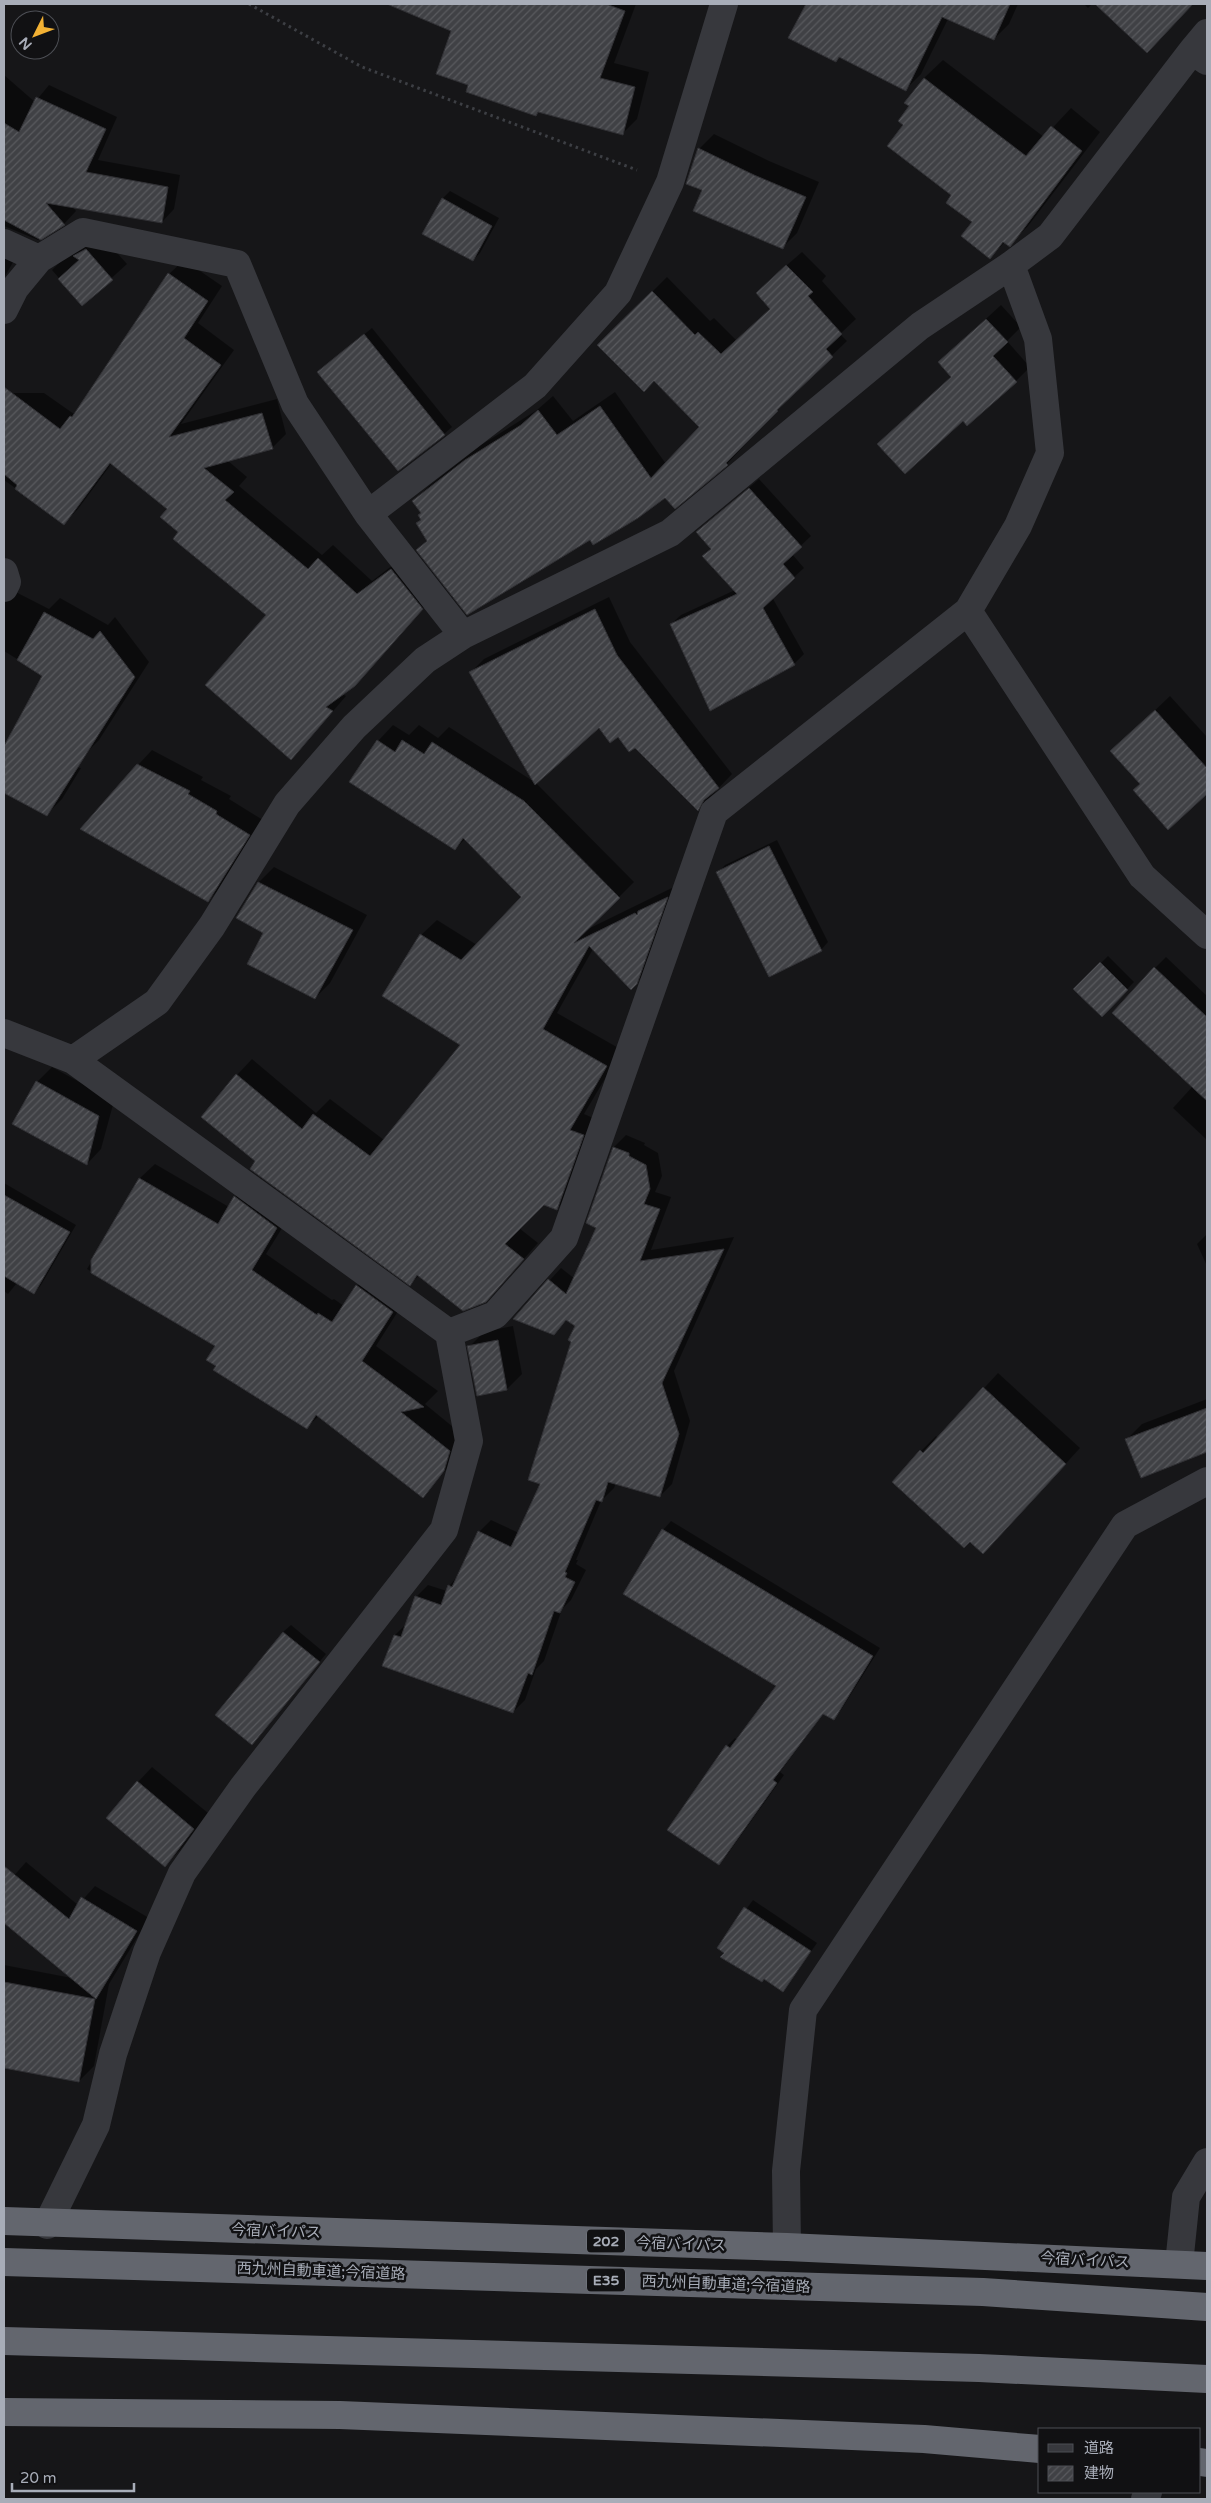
<svg xmlns="http://www.w3.org/2000/svg" width="1211" height="2503" font-family="'Varela Round','Noto Sans JP',sans-serif">
<defs>
<pattern id="building-hatch" width="6" height="6" patternUnits="userSpaceOnUse" patternTransform="scale(1.25)"><rect width="6" height="6" fill="#404145"/><path d="M-1 1l2-2M0 6l6-6M5 7l2-2" fill="none" stroke="#595a5e"/></pattern>
</defs>
<rect width="100%" height="100%" fill="#161618"/>
<!-- shadow -->
<path fill="#0007" d="M 387,4 L 636,4 L 614,63 L 649,72 L 637,119 L 622,134 L 539,112 L 536,115 L 470,85 L 453,31 Z
M 807,4 L 1018,4 L 1009,24 L 994,39 L 948,19 L 921,74 L 906,89 L 840,56 L 836,61 L 790,37 Z
M 1084,4 L 1092,4 L 1088,8 Z
M 1096,4 L 1192,4 L 1147,51 Z
M 943,60 L 1044,137 L 1071,108 L 1100,132 L 1028,226 L 1009,245 L 1005,242 L 990,257 L 973,222 L 905,125 L 911,106 L 924,78 Z
M 4,75 L 35,102 L 49,85 L 117,117 L 98,160 L 180,175 L 174,209 L 162,222 L 72,206 L 76,211 L 64,224 L 38,240 L 4,226 Z
M 714,134 L 769,161 L 819,182 L 797,233 L 783,247 L 703,189 L 687,183 L 700,148 Z
M 450,191 L 499,218 L 480,253 L 473,260 L 424,233 L 443,198 Z
M 101,235 L 127,264 L 82,305 L 52,270 L 67,255 Z
M 4,240 L 20,250 L 4,278 Z
M 802,252 L 826,276 L 822,281 L 856,319 L 840,334 L 847,341 L 791,395 L 727,464 L 675,507 L 665,496 L 591,539 L 418,550 L 427,540 L 417,523 L 422,519 L 422,512 L 414,501 L 429,486 L 481,445 L 537,410 L 553,396 L 573,421 L 615,392 L 666,464 L 701,427 L 654,380 L 599,345 L 667,277 L 710,321 L 714,318 L 736,340 L 771,309 L 772,278 Z
M 184,260 L 222,286 L 198,323 L 234,350 L 181,424 L 277,399 L 286,434 L 272,448 L 227,460 L 247,477 L 239,486 L 322,555 L 333,545 L 372,581 L 406,555 L 436,594 L 369,670 L 342,694 L 346,696 L 305,744 L 267,615 L 180,532 L 169,509 L 112,463 L 78,509 L 64,523 L 4,480 L 4,402 L 13,393 L 44,393 L 74,414 L 85,402 L 169,274 Z
M 1001,305 L 1021,327 L 1007,341 L 1030,367 L 1016,381 L 963,419 L 952,376 L 939,362 Z
M 372,328 L 452,427 L 444,434 L 318,372 Z
M 759,479 L 811,536 L 792,554 L 804,568 L 772,597 L 804,654 L 794,664 L 671,624 L 681,615 L 735,590 L 712,548 L 697,532 Z
M 4,586 L 49,609 L 60,598 L 108,625 L 115,617 L 149,662 L 99,740 L 84,755 L 43,675 L 4,651 Z
M 609,597 L 630,642 L 732,774 L 698,810 L 635,746 L 599,726 L 536,783 L 634,882 L 586,930 L 682,883 L 652,967 L 631,988 L 593,949 L 557,1013 L 622,1050 L 584,1114 L 598,1120 L 572,1193 L 557,1209 L 544,1203 L 519,1228 L 538,1243 L 501,1285 L 419,1275 L 410,1284 L 257,1161 L 237,1075 L 252,1059 L 316,1113 L 330,1099 L 384,1140 L 462,1045 L 421,935 L 437,920 L 477,945 L 523,897 L 465,839 L 455,849 L 378,741 L 393,725 L 409,735 L 419,725 L 438,738 L 449,727 L 536,783 L 471,672 L 484,659 Z
M 1170,696 L 1207,737 L 1207,792 L 1169,828 L 1141,784 L 1127,737 Z
M 152,750 L 203,777 L 201,780 L 231,796 L 229,799 L 263,820 L 222,886 L 208,901 L 138,765 Z
M 4,755 L 81,768 L 62,799 L 47,814 L 4,792 Z
M 777,840 L 828,942 L 821,950 L 718,873 L 725,865 Z
M 274,867 L 367,915 L 330,983 L 315,998 L 264,932 L 259,882 Z
M 1108,956 L 1134,982 L 1102,1015 L 1075,989 Z
M 1166,957 L 1207,996 L 1207,1140 L 1173,1108 L 1193,1086 L 1155,968 Z
M 52,1067 L 114,1101 L 101,1149 L 87,1164 L 37,1082 Z
M 626,1135 L 645,1143 L 644,1145 L 658,1153 L 662,1176 L 655,1192 L 671,1197 L 651,1250 L 734,1237 L 674,1371 L 690,1421 L 672,1484 L 660,1496 L 616,1483 L 614,1488 L 601,1501 L 576,1560 L 578,1560 L 576,1564 L 586,1570 L 571,1600 L 562,1609 L 544,1661 L 536,1669 L 525,1700 L 513,1712 L 395,1635 L 407,1623 L 416,1597 L 428,1585 L 447,1591 L 449,1586 L 457,1577 L 479,1532 L 491,1520 L 519,1533 L 542,1483 L 576,1325 L 567,1320 L 554,1333 L 515,1318 L 561,1268 L 575,1279 L 598,1227 L 614,1147 Z
M 155,1164 L 229,1207 L 235,1197 L 250,1182 L 292,1212 L 266,1254 L 332,1300 L 334,1299 L 344,1306 L 357,1286 L 372,1271 L 407,1297 L 376,1346 L 438,1391 L 425,1404 L 464,1436 L 459,1455 L 423,1496 L 319,1416 L 307,1427 L 217,1366 L 217,1345 L 87,1269 L 140,1178 Z
M 4,1183 L 76,1225 L 41,1285 L 34,1293 L 17,1283 L 8,1294 L 4,1291 Z
M 1207,1234 L 1207,1266 L 1197,1244 Z
M 513,1326 L 522,1374 L 507,1389 L 469,1347 L 484,1332 Z
M 998,1373 L 1080,1448 L 998,1538 L 921,1451 L 936,1436 L 938,1438 Z
M 1207,1399 L 1207,1451 L 1141,1476 L 1127,1439 L 1142,1424 Z
M 671,1521 L 880,1648 L 841,1710 L 833,1719 L 824,1713 L 780,1772 L 784,1775 L 727,1855 L 719,1864 L 727,1746 L 735,1738 L 737,1740 L 778,1685 L 624,1594 L 663,1530 Z
M 291,1625 L 326,1654 L 252,1743 L 283,1632 Z
M 152,1767 L 208,1813 L 180,1850 L 165,1865 L 138,1782 Z
M 26,1862 L 78,1905 L 95,1886 L 149,1918 L 109,1984 L 94,2066 L 79,2081 L 4,2067 L 6,2021 L 4,2021 L 4,1965 L 72,1978 L 4,1921 L 4,1887 Z
M 753,1900 L 817,1943 L 783,1991 L 718,1947 Z"/>
<!-- building -->
<path fill="url(#building-hatch)" stroke="#303034" d="M 387,4 L 606,4 L 625,11 L 600,78 L 635,87 L 623,135 L 538,112 L 536,116 L 466,92 L 468,85 L 436,74 L 451,31 Z
M 806,4 L 1010,4 L 994,40 L 942,17 L 906,91 L 839,57 L 836,62 L 788,38 Z
M 1095,4 L 1193,4 L 1147,53 Z
M 924,78 L 1026,156 L 1051,126 L 1082,151 L 1010,247 L 1003,242 L 990,259 L 961,236 L 972,222 L 946,203 L 951,195 L 887,146 L 903,125 L 898,121 L 909,106 L 904,103 Z
M 36,97 L 106,129 L 86,172 L 168,187 L 162,223 L 46,203 L 65,225 L 41,240 L 4,220 L 4,123 L 19,132 Z
M 698,148 L 754,175 L 806,197 L 783,249 L 693,211 L 702,190 L 686,184 Z
M 442,198 L 492,226 L 473,261 L 422,234 Z
M 86,249 L 113,280 L 82,306 L 58,279 L 79,260 L 73,256 Z
M 786,265 L 813,292 L 808,296 L 842,334 L 826,349 L 833,357 L 777,410 L 778,411 L 726,463 L 728,465 L 675,509 L 665,498 L 638,518 L 593,545 L 590,540 L 467,615 L 416,550 L 427,541 L 416,523 L 421,520 L 418,515 L 421,513 L 412,501 L 465,460 L 521,425 L 538,410 L 557,435 L 600,406 L 651,478 L 699,427 L 654,381 L 644,392 L 597,345 L 652,291 L 695,335 L 698,332 L 721,354 L 770,309 L 756,293 Z
M 168,273 L 208,301 L 184,338 L 221,365 L 169,437 L 262,413 L 273,449 L 204,468 L 234,492 L 225,500 L 308,569 L 318,558 L 357,594 L 391,569 L 423,609 L 355,686 L 326,707 L 333,711 L 291,760 L 205,685 L 266,615 L 173,539 L 178,532 L 160,517 L 167,509 L 110,463 L 64,525 L 15,489 L 17,485 L 4,474 L 4,387 L 60,429 L 70,416 L 72,417 Z
M 986,319 L 1008,342 L 993,356 L 1017,382 L 967,426 L 963,421 L 905,474 L 877,444 L 951,377 L 938,362 Z
M 364,334 L 445,435 L 398,471 L 317,372 Z
M 749,488 L 802,547 L 783,564 L 795,578 L 763,608 L 795,665 L 710,711 L 670,624 L 737,594 L 702,556 L 711,549 L 696,532 Z
M 595,609 L 617,655 L 719,788 L 704,800 L 698,811 L 635,748 L 629,752 L 618,737 L 610,743 L 599,728 L 535,785 L 469,672 Z
M 44,612 L 93,639 L 100,631 L 135,677 L 47,816 L 4,793 L 4,746 L 42,676 L 17,660 Z
M 1155,710 L 1207,768 L 1207,794 L 1168,830 L 1133,790 L 1140,784 L 1110,751 Z
M 377,740 L 395,752 L 402,740 L 424,754 L 432,742 L 524,801 L 620,898 L 574,943 L 635,913 L 637,915 L 638,911 L 668,897 L 637,984 L 631,990 L 589,946 L 543,1029 L 607,1066 L 570,1130 L 584,1135 L 557,1210 L 544,1205 L 505,1244 L 524,1259 L 486,1302 L 463,1311 L 417,1275 L 410,1286 L 250,1169 L 255,1161 L 201,1117 L 236,1074 L 302,1129 L 313,1114 L 370,1156 L 460,1045 L 382,996 L 420,934 L 461,960 L 521,897 L 463,838 L 455,850 L 349,782 Z
M 137,764 L 190,791 L 188,794 L 217,811 L 216,814 L 250,835 L 208,902 L 80,829 Z
M 769,846 L 822,951 L 769,977 L 716,872 Z
M 258,882 L 353,930 L 315,999 L 247,964 L 263,933 L 236,918 Z
M 1100,962 L 1128,990 L 1102,1017 L 1073,989 Z
M 1154,967 L 1207,1017 L 1207,1101 L 1112,1013 Z
M 36,1081 L 99,1116 L 87,1165 L 12,1124 Z
M 613,1147 L 629,1153 L 629,1156 L 646,1165 L 650,1189 L 644,1204 L 660,1209 L 640,1261 L 724,1249 L 662,1383 L 679,1434 L 660,1497 L 608,1482 L 602,1502 L 596,1500 L 565,1572 L 567,1573 L 565,1577 L 575,1582 L 560,1613 L 554,1611 L 532,1675 L 528,1673 L 513,1713 L 382,1666 L 394,1635 L 401,1637 L 415,1596 L 441,1605 L 448,1585 L 452,1587 L 478,1531 L 511,1547 L 540,1484 L 528,1480 L 571,1342 L 568,1340 L 575,1326 L 566,1320 L 554,1335 L 513,1319 L 548,1279 L 566,1294 L 596,1228 L 586,1223 Z
M 139,1178 L 218,1224 L 234,1196 L 277,1228 L 252,1270 L 317,1315 L 318,1313 L 332,1322 L 356,1285 L 393,1312 L 362,1361 L 424,1407 L 401,1412 L 450,1451 L 444,1471 L 423,1498 L 316,1415 L 307,1429 L 213,1370 L 216,1366 L 206,1360 L 215,1346 L 91,1273 L 91,1260 Z
M 4,1195 L 70,1232 L 34,1294 L 4,1276 Z
M 498,1340 L 507,1390 L 477,1396 L 467,1346 Z
M 983,1387 L 1066,1464 L 983,1554 L 970,1542 L 964,1548 L 892,1482 L 920,1450 L 923,1453 Z
M 1207,1408 L 1207,1452 L 1141,1478 L 1125,1439 Z
M 662,1529 L 873,1656 L 834,1720 L 823,1714 L 773,1780 L 777,1783 L 719,1865 L 667,1830 L 726,1745 L 730,1748 L 776,1686 L 623,1594 Z
M 283,1632 L 320,1662 L 252,1745 L 215,1715 Z
M 137,1781 L 194,1829 L 165,1867 L 106,1818 Z
M 4,1866 L 69,1919 L 81,1897 L 137,1931 L 96,1999 L 4,1923 Z
M 744,1907 L 811,1951 L 783,1992 L 764,1979 L 762,1982 L 720,1957 L 724,1953 L 717,1948 Z
M 4,1982 L 95,1999 L 79,2082 L 4,2068 Z"/>
<g fill="none" stroke-linecap="round" stroke-linejoin="round">
<!-- path -->
<path stroke="#3d3f44" stroke-width="3" stroke-dasharray="2.5 4" stroke-linecap="butt" d="M 249,4 L 362,67 L 637,170"/>
<!-- street -->
<path stroke="#37383d" stroke-width="28" d="M 1192,51 L 1207,33
M 4,243 L 39,259
M 4,310 L 15,288 L 39,259 L 83,232 L 237,264 L 295,404 L 368,514 L 463,635
M 368,514 L 535,386 L 618,293 L 670,182 L 724,4
M 4,572 L 7,582 L 4,588
M 968,611 L 1142,876 L 1207,935
M 4,1033 L 73,1060 L 449,1333 L 469,1441 L 444,1530 L 243,1787 L 182,1873 L 147,1952 L 113,2054 L 96,2125 L 47,2225
M 73,1060 L 157,1002 L 212,926 L 287,804 L 354,727 L 425,660 L 463,635 L 670,533 L 920,326 L 1011,265 L 1050,236 L 1192,51 L 1207,61
M 449,1333 L 495,1315 L 564,1238 L 714,812 L 968,611 L 1018,526 L 1050,453 L 1038,339 L 1011,265
M 787,2247 L 786,2171 L 803,2010 L 1125,1525 L 1207,1481
M 1179,2264 L 1186,2197 L 1207,2162
M 1145,2499 L 1148,2492"/>
<!-- highway -->
<path stroke="#63666e" stroke-width="28" d="M 4,2221 L 787,2247 L 1207,2266
M 4,2262 L 983,2292 L 1207,2307
M 4,2341 L 979,2368 L 1207,2379
M 4,2412 L 340,2415 L 924,2439 L 1040,2449
M 1200,2462 L 1207,2463"/>
</g>
<g text-anchor="middle" stroke-width="5" stroke-linejoin="round" paint-order="stroke">
<!-- shield labels -->
<g fill="#111113" stroke="#7b7e86" stroke-width="1">
<rect x="587" y="2229.5" width="38" height="23" rx="4"/>
<rect x="587" y="2268.5" width="38" height="23" rx="4"/>
</g>
<g font-size="14" font-weight="bold" fill="#a8adb8">
<text x="606" y="2246">202</text>
<text x="606" y="2285">E35</text>
</g>
<!-- street labels -->
<g font-size="15" fill="#a8adb8" stroke="#111113">
<text transform="translate(276 2231) rotate(2)" y="5">今宿バイパス</text>
<text transform="translate(681 2244) rotate(2)" y="5">今宿バイパス</text>
<text transform="translate(1085 2260) rotate(3)" y="5">今宿バイパス</text>
<text transform="translate(321 2271) rotate(2)" y="5">西九州自動車道;今宿道路</text>
<text transform="translate(726 2284) rotate(2)" y="5">西九州自動車道;今宿道路</text>
</g>
</g>
<!-- border -->
<rect width="1211" height="2503" fill="none" stroke="#a8adb8" stroke-width="10"/>
<!-- legend -->
<rect x="1038" y="2428" width="162" height="65" fill="#111113" stroke="#4d4f55"/>
<rect x="1048" y="2444" width="25" height="8" fill="#37383d" stroke="#4d4f55"/>
<text x="1084" y="2453" font-size="15" fill="#a8adb8">道路</text>
<rect x="1048" y="2466" width="25" height="15" fill="url(#building-hatch)" stroke="#4d4f55"/>
<text x="1084" y="2478" font-size="15" fill="#a8adb8">建物</text>
<!-- north arrow -->
<g transform="translate(35 35) rotate(228)"><circle r="24" fill="#111113" stroke="#4d4f55"/>
<path d="M0-4L9 19L0 12L-9 19Z" fill="#f2b134"/>
<text y="-8" font-size="14" font-weight="bold" text-anchor="middle" fill="#a8adb8">N</text>
</g>
<!-- scale -->
<path d="M12 2483v8h122v-8" fill="none" stroke="#a8adb8" stroke-width="2.5"/>
<text x="20" y="2483" font-size="15" fill="#a8adb8" stroke="#111113" stroke-width="4" paint-order="stroke">20 m</text>
</svg>
